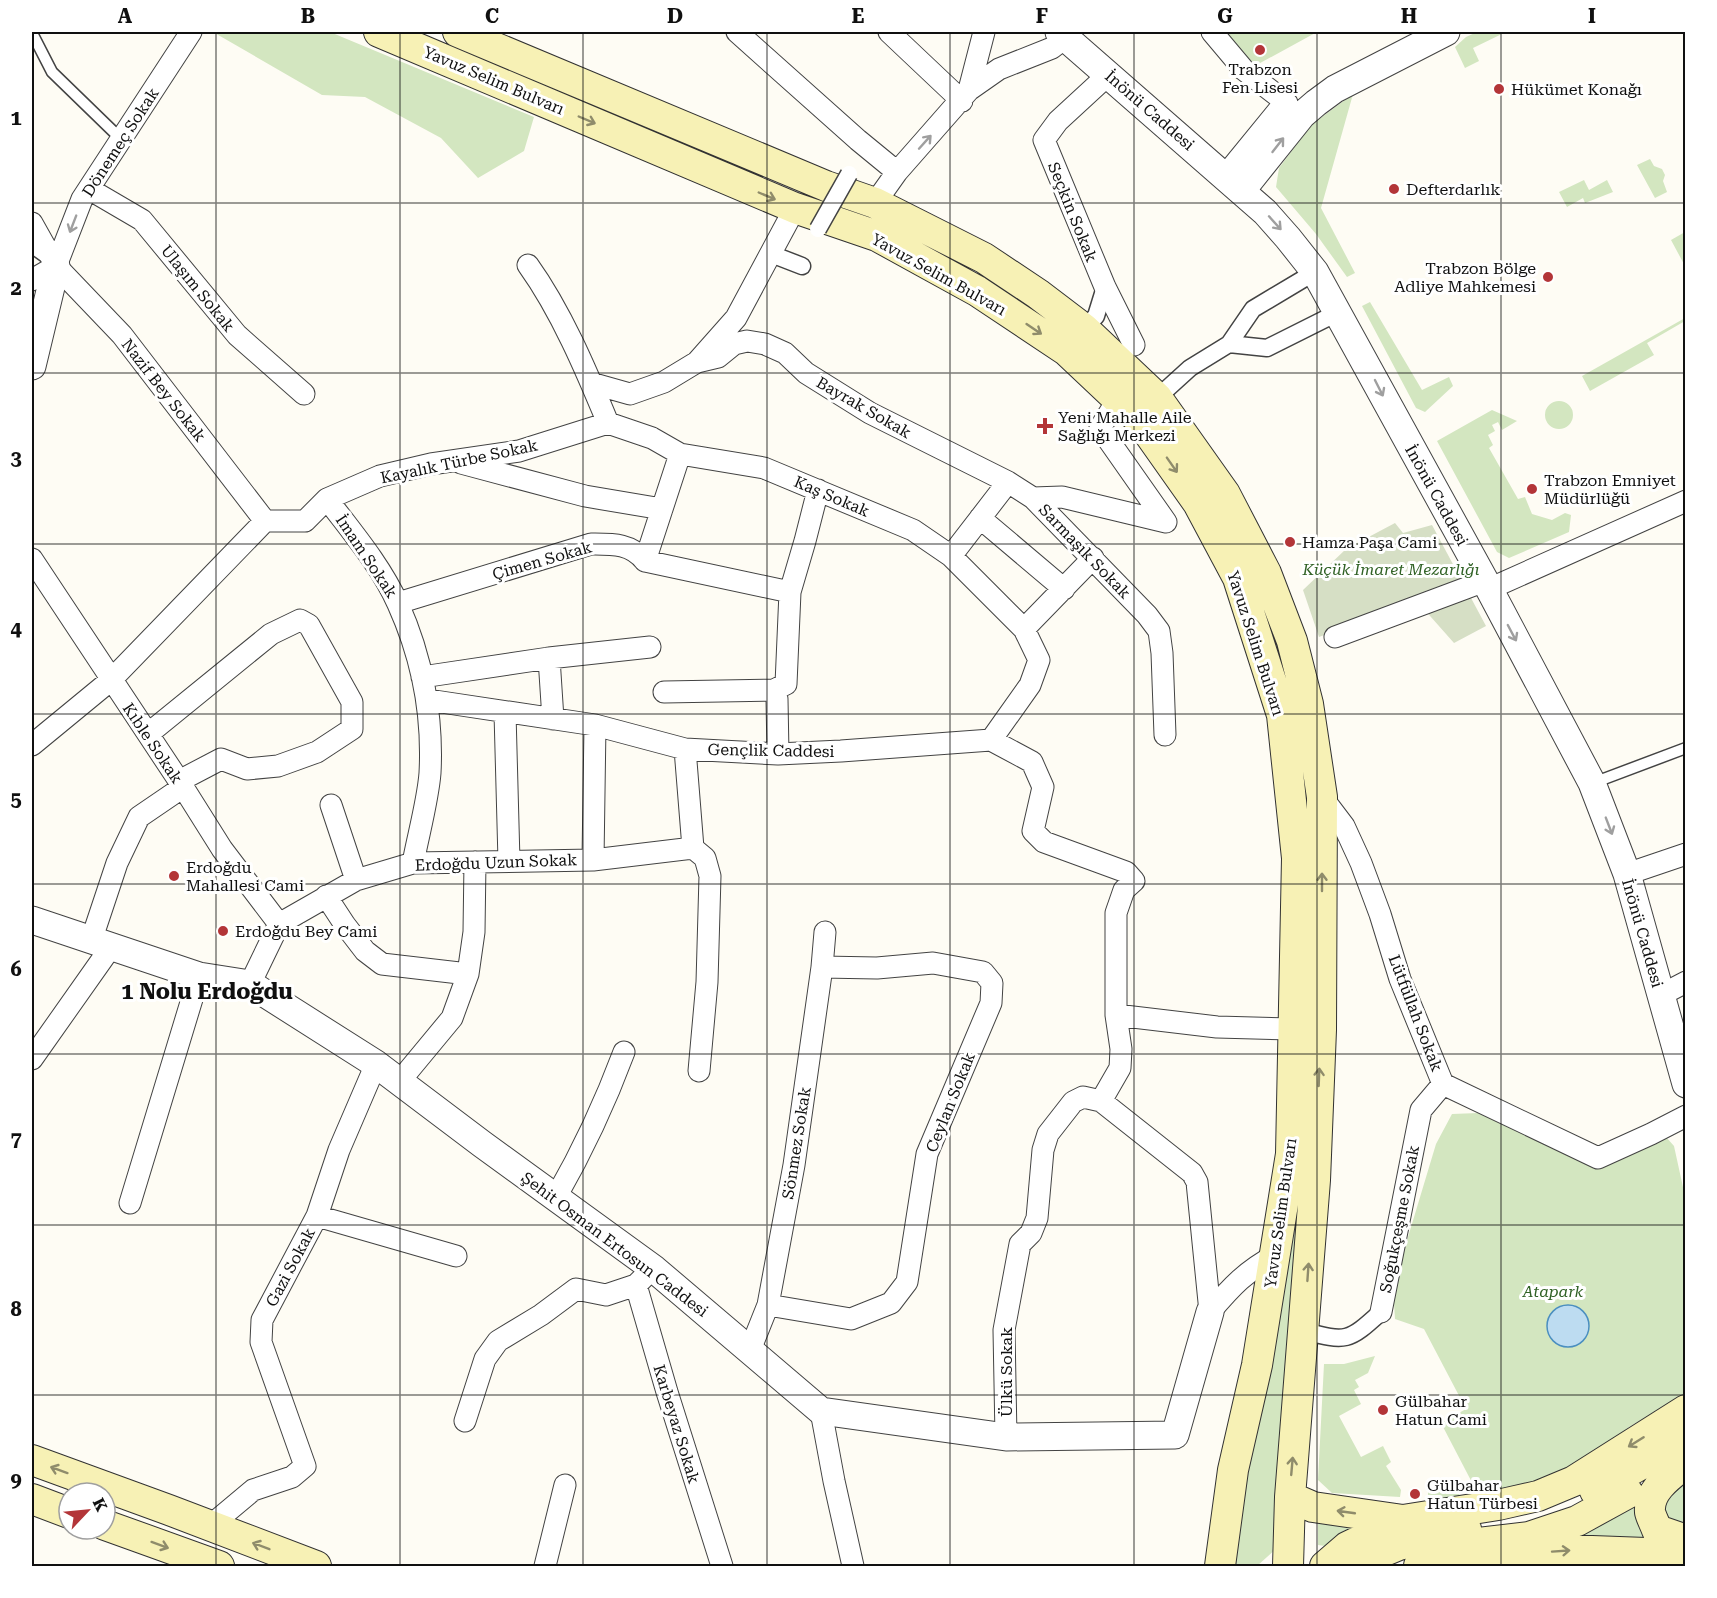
<svg xmlns="http://www.w3.org/2000/svg" width="1717" height="1598" font-family="'Roboto Serif',serif">
<rect width="100%" height="100%" fill="#fefcf4"/>
<!-- green -->
<path fill="#d3e6c0" d="M 213,32 L 330,32 L 534,117 L 524,151 L 478,178 L 441,138 L 365,97 L 322,95 Z
M 1221,32 L 1317,32 L 1251,68 Z
M 1477,32 L 1506,32 L 1473,48 L 1479,61 L 1465,68 L 1455,47 L 1466,37 Z
M 1353,94 L 1321,208 L 1355,273 L 1347,277 L 1316,234 L 1276,187 L 1279,168 L 1311,125 Z
M 1650,159 L 1654,166 L 1662,169 L 1665,175 L 1663,181 L 1667,192 L 1655,198 L 1637,165 Z
M 1584,180 L 1589,190 L 1607,180 L 1613,192 L 1585,203 L 1583,198 L 1567,207 L 1559,192 Z
M 1685,232 L 1685,266 L 1671,240 Z
M 1370,302 L 1422,390 L 1449,377 L 1453,386 L 1425,412 L 1416,408 L 1362,306 Z
M 1685,318 L 1685,321 L 1647,343 L 1654,355 L 1590,391 L 1582,376 Z
M1545 415a14 14 0 1 1 28 0a14 14 0 1 1-28 0Z
M 1492,410 L 1517,421 L 1502,430 L 1498,422 L 1492,425 L 1495,431 L 1488,435 L 1493,445 L 1489,448 L 1518,499 L 1525,497 L 1532,514 L 1552,520 L 1565,513 L 1571,515 L 1569,532 L 1509,558 L 1497,552 L 1437,441 Z
M 1478,1113 L 1600,1168 L 1666,1137 L 1674,1146 L 1686,1201 L 1685,1395 L 1629,1427 L 1591,1459 L 1556,1477 L 1478,1494 L 1441,1423 L 1466,1409 L 1424,1329 L 1395,1319 L 1393,1287 L 1436,1144 L 1452,1114 Z
M 1304,1177 L 1278,1547 L 1257,1566 L 1234,1566 L 1245,1468 L 1294,1236 Z
M 1375,1356 L 1368,1373 L 1355,1380 L 1359,1387 L 1354,1390 L 1361,1404 L 1339,1416 L 1361,1457 L 1383,1446 L 1391,1462 L 1386,1466 L 1401,1490 L 1400,1497 L 1332,1493 L 1318,1480 L 1324,1364 L 1344,1364 Z
M 1685,1476 L 1685,1532 L 1664,1519 L 1663,1496 Z
M 1451,1478 L 1462,1500 L 1428,1499 L 1428,1488 L 1444,1487 Z
M 1642,1500 L 1655,1545 L 1581,1543 L 1577,1532 Z
M 1318,1520 L 1361,1526 L 1325,1546 L 1318,1545 Z"/>
<!-- cemetery -->
<path fill="#d6dfc5" d="M 1395,523 L 1403,533 L 1432,525 L 1486,626 L 1454,643 L 1423,608 L 1404,605 L 1319,637 L 1303,590 L 1346,549 Z"/>
<!-- water -->
<path fill="#bddcf1" stroke="#4b8fc0" stroke-width="1.5" d="M1547 1326a21 21 0 1 1 42 0a21 21 0 1 1-42 0Z"/>
<g fill="none" stroke-linecap="round" stroke-linejoin="round">
<!-- service casing -->
<g stroke="#434343" stroke-width="13">
<path id="service" d="M 32,33 L 52,72 L 121,139
M 32,248 L 46,258
M 1593,783 L 1686,748"/>
</g>
<!-- pedestrian casing -->
<g stroke="#434343" stroke-width="19">
<path id="pedestrian" d="M 771,254 L 802,266
M 1084,329 L 1096,316 L 1105,287
M 1229,344 L 1253,309 L 1315,272
M 1157,398 L 1190,368 L 1229,344 L 1267,348 L 1339,312
M 1304,1331 C 1347,1342 1348,1342 1381,1312"/>
</g>
<!-- minor casing -->
<g stroke="#434343" stroke-width="23">
<path id="minor" d="M 737,32 L 858,140 L 897,172
M 889,32 L 962,101
M 1212,32 L 1244,70 L 1287,103
M 1109,74 L 1058,121 L 1044,140 L 1105,287 L 1134,345
M 969,90 L 984,32
M 89,189 L 142,220 L 237,335 L 304,394
M 875,203 L 897,172 L 969,90 L 999,69 L 1052,48 L 1065,38
M 32,223 L 56,266 L 122,335 L 265,521
M 528,265 C 561,311 586,370 608,423
M 32,280 L 56,266 L 82,199 L 191,32
M 697,362 L 718,357 L 734,344 L 747,341 L 765,344 L 785,353 L 806,373 L 870,413 L 1008,482 L 1033,498 L 1147,615 L 1159,631 L 1162,653 L 1165,735
M 591,383 L 630,394 L 664,382 L 697,362 L 736,318 L 795,208
M 461,463 L 585,496 L 662,509
M 1033,498 L 1062,497 L 1166,522 L 1100,428 L 1118,399
M 327,499 C 352,532 381,566 398,604 C 422,657 433,716 430,773 C 428,800 418,836 413,863
M 980,518 L 1064,589
M 951,556 L 1008,482
M 32,559 L 183,787 L 222,849 L 279,924
M 645,561 L 680,454
M 1489,589 L 1686,501
M 398,603 L 591,544 C 612,544 631,543 645,561 L 790,592
M 1024,629 L 1093,558
M 1335,637 L 1485,581
M 549,658 L 553,719
M 422,677 L 549,658 L 650,647
M 664,692 L 774,690
M 428,700 L 595,725 L 685,749 L 778,754 L 841,751 L 991,740 L 1030,685 L 1039,660 L 1024,629 L 951,556 L 913,530 L 764,468 L 680,454 L 652,438 L 608,423
M 505,713 L 509,861
M 148,734 L 271,634 L 300,620 L 309,625 L 352,702 L 352,729 L 317,752 L 278,766 L 247,769 L 221,759 L 179,781
M 991,740 L 1032,762 L 1043,787 L 1033,831 L 1044,842 L 1126,872 L 1134,881 L 1124,890 L 1116,913 L 1116,1015 L 1121,1049 L 1120,1068 L 1101,1101
M 32,745 L 111,680 L 265,521 L 305,521 L 327,499 L 380,476 L 431,464 L 519,451 L 608,423
M 685,749 L 693,848
M 778,754 L 777,699 L 774,690 L 786,684 L 790,592 L 805,541 L 818,490
M 1322,797 L 1344,826 L 1361,863 L 1380,914 L 1400,979 L 1443,1084 L 1598,1158 L 1651,1134 L 1686,1116
M 331,805 L 356,880
M 693,848 L 705,858 L 710,876 L 707,982 L 699,1071
M 593,860 L 595,725
M 1627,874 L 1686,854
M 326,896 L 345,925 L 365,951 L 382,964 L 468,974
M 91,941 L 117,863 L 139,817 L 183,787
M 250,984 L 279,924 L 356,880 L 413,863 L 593,860 L 693,848
M 1661,995 L 1686,982
M 1116,1015 L 1217,1027 L 1293,1029
M 32,1059 L 111,947
M 399,1082 L 452,1018 L 468,974 L 474,932 L 475,862
M 556,1197 C 583,1150 605,1103 624,1052
M 130,1203 L 199,976
M 317,1216 L 456,1256
M 636,1285 L 667,1392 L 722,1566
M 768,1305 L 851,1319 L 891,1303 L 907,1282 L 927,1154 L 991,1003 L 992,983 L 983,972 L 933,963 L 877,968 L 822,967
M 1210,1312 C 1231,1287 1247,1270 1276,1255
M 1381,1312 L 1421,1110 L 1443,1084
M 750,1350 L 768,1305 L 794,1165 L 822,967 L 825,932
M 821,1411 L 834,1481 L 853,1566
M 465,1421 L 485,1359 L 498,1341 L 541,1315 L 576,1289 L 606,1295 L 636,1285 L 644,1277
M 1006,1437 L 1004,1330 L 1020,1244 L 1031,1233 L 1037,1218 L 1043,1150 L 1048,1134 L 1073,1102 L 1083,1097 L 1101,1101 L 1192,1173 L 1197,1182 L 1210,1312
M 210,1526 L 253,1490 L 292,1477 L 305,1466 L 261,1342 L 262,1320 L 317,1216 L 339,1150 L 376,1064
M 545,1566 L 565,1485"/>
</g>
<!-- tertiary casing -->
<g stroke="#434343" stroke-width="29">
<path id="tertiary" d="M 1059,32 L 1265,212 L 1288,238 L 1315,272 L 1485,581 L 1592,783 L 1627,874 L 1686,1084
M 1227,178 L 1285,107
M 1242,190 L 1302,115 L 1316,103 L 1335,89 L 1446,32
M 32,366 L 56,266
M 32,920 L 199,976 L 250,984 L 376,1064 L 482,1144 L 654,1269 L 821,1411 L 1006,1437 L 1175,1435 L 1210,1312"/>
</g>
<!-- secondary casing -->
<g stroke="#323232" stroke-width="32">
<path id="secondary" d="M 379,32 L 795,208 L 877,236 L 977,291 L 1067,351 L 1138,418 L 1198,503 L 1238,578 L 1282,715 L 1297,858 L 1291,1154 L 1257,1365 L 1233,1470 L 1220,1566
M 458,32 L 826,186 L 875,203 L 984,258 L 1038,294 L 1084,329 L 1157,398 L 1225,494 L 1266,573 L 1292,641 L 1308,704 L 1322,797 L 1321,1030 L 1315,1180 L 1290,1497 L 1288,1566
M 32,1460 L 169,1510 L 316,1566
M 1686,1463 C 1671,1475 1648,1490 1650,1512 C 1651,1517 1655,1524 1657,1530 L 1686,1540
M 1595,1491 L 1686,1438
M 1290,1497 L 1313,1507 L 1403,1520
M 32,1499 L 69,1513
M 105,1525 L 219,1566
M 1444,1547 L 1529,1537 L 1577,1521 L 1628,1493
M 1363,1560 L 1399,1545 L 1466,1529
M 1325,1566 L 1347,1547 L 1403,1520 L 1498,1505 L 1538,1496 L 1574,1481 L 1686,1410
M 1419,1566 L 1565,1550 L 1646,1553 L 1686,1559"/>
</g>
<!-- service -->
<use href="#service" stroke="#fff" stroke-width="10"/>
<!-- pedestrian -->
<use href="#pedestrian" stroke="#fff" stroke-width="16"/>
<!-- minor -->
<use href="#minor" stroke="#fff" stroke-width="21"/>
<!-- tertiary -->
<use href="#tertiary" stroke="#fff" stroke-width="27"/>
<!-- secondary -->
<use href="#secondary" stroke="#f7f1b5" stroke-width="30"/>
<!-- pedestrian-bridge casing -->
<g stroke="#434343" stroke-width="19" stroke-linecap="butt">
<path id="pedestrian-bridge" d="M 818,229 L 849,174"/>
</g>
<!-- pedestrian-bridge -->
<use href="#pedestrian-bridge" stroke="#fff" stroke-width="16"/>
</g>
<!-- one-way arrows -->
<defs><path id="oneway-shaft" d="M-6 0H5M1.5-3L5.5 0L1.5 3" fill="none" stroke-width="1.6" stroke-linecap="round" stroke-linejoin="round" transform="scale(1.5)"/></defs>
<g stroke="#8f8c6b">
<use href="#oneway-shaft" transform="translate(587 120) rotate(23)"/>
<use href="#oneway-shaft" transform="translate(767 196) rotate(23)"/>
<use href="#oneway-shaft" transform="translate(1034 329) rotate(34)"/>
<use href="#oneway-shaft" transform="translate(1172 465) rotate(55)"/>
<use href="#oneway-shaft" transform="translate(1322 882) rotate(-90)"/>
<use href="#oneway-shaft" transform="translate(1319 1077) rotate(-88)"/>
<use href="#oneway-shaft" transform="translate(1308 1272) rotate(-86)"/>
<use href="#oneway-shaft" transform="translate(1636 1442) rotate(148)"/>
<use href="#oneway-shaft" transform="translate(1292 1466) rotate(-85)"/>
<use href="#oneway-shaft" transform="translate(59 1470) rotate(-160)"/>
<use href="#oneway-shaft" transform="translate(1346 1512) rotate(-172)"/>
<use href="#oneway-shaft" transform="translate(160 1545) rotate(20)"/>
<use href="#oneway-shaft" transform="translate(261 1546) rotate(-159)"/>
<use href="#oneway-shaft" transform="translate(1561 1551) rotate(-4)"/>
</g>
<g stroke="#9f9f9f">
<use href="#oneway-shaft" transform="translate(925 142) rotate(-48)"/>
<use href="#oneway-shaft" transform="translate(1278 145) rotate(-52)"/>
<use href="#oneway-shaft" transform="translate(1275 223) rotate(48)"/>
<use href="#oneway-shaft" transform="translate(73 224) rotate(111)"/>
<use href="#oneway-shaft" transform="translate(1379 388) rotate(63)"/>
<use href="#oneway-shaft" transform="translate(1512 633) rotate(62)"/>
<use href="#oneway-shaft" transform="translate(1609 826) rotate(69)"/>
</g>
<!-- grid -->
<path fill="none" stroke="#101010" stroke-width="1.5" stroke-opacity="0.55" d="M 216,32 L 216,1566M 400,32 L 400,1566M 583,32 L 583,1566M 767,32 L 767,1566M 950,32 L 950,1566M 1134,32 L 1134,1566M 1317,32 L 1317,1566M 1501,32 L 1501,1566M 32,203 L 1686,203M 32,373 L 1686,373M 32,544 L 1686,544M 32,714 L 1686,714M 32,884 L 1686,884M 32,1054 L 1686,1054M 32,1225 L 1686,1225M 32,1395 L 1686,1395"/>
<!-- markers -->
<g fill="#b33538" stroke="#fff" stroke-width="2">
<circle cx="1260" cy="50" r="6"/>
<circle cx="1499" cy="89" r="6"/>
<circle cx="1394" cy="189" r="6"/>
<circle cx="1548" cy="277" r="6"/>
<path d="M1042 417h6v6h6v6h-6v6h-6v-6h-6v-6h6z"/>
<circle cx="1532" cy="489" r="6"/>
<circle cx="1290" cy="542" r="6"/>
<circle cx="174" cy="876" r="6"/>
<circle cx="223" cy="931" r="6"/>
<circle cx="1383" cy="1410" r="6"/>
<circle cx="1415" cy="1494" r="6"/>
</g>
<g text-anchor="middle" stroke-width="6" stroke-linejoin="round" paint-order="stroke">
<!-- poi labels -->
<g font-size="16" fill="#101010" stroke="#fff" text-anchor="start">
<text x="1260" y="75" text-anchor="middle">Trabzon<tspan x="1260" dy="18">Fen Lisesi</tspan></text>
<text x="1511" y="95">Hükümet Konağı</text>
<text x="1406" y="195">Defterdarlık</text>
<text x="1536" y="274" text-anchor="end">Trabzon Bölge<tspan x="1536" dy="18">Adliye Mahkemesi</tspan></text>
<text x="1058" y="423">Yeni Mahalle Aile<tspan x="1058" dy="18">Sağlığı Merkezi</tspan></text>
<text x="1544" y="486">Trabzon Emniyet<tspan x="1544" dy="18">Müdürlüğü</tspan></text>
<text x="1302" y="548">Hamza Paşa Cami</text>
<text x="186" y="873">Erdoğdu<tspan x="186" dy="18">Mahallesi Cami</tspan></text>
<text x="235" y="937">Erdoğdu Bey Cami</text>
<text x="1395" y="1407">Gülbahar<tspan x="1395" dy="18">Hatun Cami</tspan></text>
<text x="1427" y="1491">Gülbahar<tspan x="1427" dy="18">Hatun Türbesi</tspan></text>
</g>
<!-- street labels -->
<g font-size="16" fill="#101010" stroke="#fff">
<text transform="translate(494 80) rotate(23)" y="6">Yavuz Selim Bulvarı</text>
<text transform="translate(1150 110) rotate(41)" y="6">İnönü Caddesi</text>
<text transform="translate(120 142) rotate(-57)" y="6">Dönemeç Sokak</text>
<text transform="translate(1073 212) rotate(68)" y="6">Seçkin Sokak</text>
<text transform="translate(939 274) rotate(29)" y="6">Yavuz Selim Bulvarı</text>
<text transform="translate(198 288) rotate(51)" y="6">Ulaşım Sokak</text>
<text transform="translate(164 390) rotate(52)" y="6">Nazif Bey Sokak</text>
<text transform="translate(864 407) rotate(30)" y="6">Bayrak Sokak</text>
<text transform="translate(459 461) rotate(-12)" y="6">Kayalık Türbe Sokak</text>
<text transform="translate(1437 495) rotate(61)" y="6">İnönü Caddesi</text>
<text transform="translate(832 496) rotate(23)" y="6">Kaş Sokak</text>
<text transform="translate(1085 551) rotate(46)" y="6">Sarmaşık Sokak</text>
<text transform="translate(367 556) rotate(56)" y="6">İmam Sokak</text>
<text transform="translate(542 560) rotate(-16)" y="6">Çimen Sokak</text>
<text transform="translate(1256 643) rotate(72)" y="6">Yavuz Selim Bulvarı</text>
<text transform="translate(153 743) rotate(56)" y="6">Kıble Sokak</text>
<text transform="translate(771 750) rotate(1)" y="6">Gençlik Caddesi</text>
<text transform="translate(496 862) rotate(-2)" y="6">Erdoğdu Uzun Sokak</text>
<text transform="translate(1643 933) rotate(74)" y="6">İnönü Caddesi</text>
<text transform="translate(1416 1013) rotate(69)" y="6">Lütfüllah Sokak</text>
<text transform="translate(950 1102) rotate(-68)" y="6">Ceylan Sokak</text>
<text transform="translate(796 1143) rotate(-81)" y="6">Sönmez Sokak</text>
<text transform="translate(1280 1213) rotate(-82)" y="6">Yavuz Selim Bulvarı</text>
<text transform="translate(1399 1219) rotate(-79)" y="6">Soğukçeşme Sokak</text>
<text transform="translate(615 1244) rotate(37)" y="6">Şehit Osman Ertosun Caddesi</text>
<text transform="translate(290 1267) rotate(-62)" y="6">Gazi Sokak</text>
<text transform="translate(1006 1372) rotate(-90)" y="6">Ülkü Sokak</text>
<text transform="translate(677 1424) rotate(73)" y="6">Karbeyaz Sokak</text>
</g>
<!-- park labels -->
<g font-size="16" font-style="italic" fill="#316226" stroke="#fff">
<text x="1391" y="575">Küçük İmaret Mezarlığı</text>
<text x="1553" y="1297">Atapark</text>
</g>
<!-- district labels -->
<g font-size="22" font-weight="bold" fill="#101010" stroke="#fff">
<text x="207" y="999">1 Nolu Erdoğdu</text>
</g>
</g>
<!-- border -->
<rect width="1717" height="1598" fill="none" stroke="#ffffff" stroke-width="66"/>
<!-- north arrow -->
<g transform="translate(87 1511) rotate(64)"><circle r="28" fill="#ffffff" stroke="#9f9f9f" stroke-width="1.5"/>
<path d="M0-4.5L10 22L0 15L-10 22Z" fill="#b33538"/>
<text y="-9" font-size="16" font-weight="bold" text-anchor="middle" fill="#101010">K</text>
</g>
<rect x="33" y="33" width="1651" height="1532" fill="none" stroke="#101010" stroke-width="2"/>
<g font-size="20" text-anchor="middle" font-weight="bold" fill="#101010">
<text x="125" y="23">A</text>
<text x="308" y="23">B</text>
<text x="492" y="23">C</text>
<text x="675" y="23">D</text>
<text x="858" y="23">E</text>
<text x="1042" y="23">F</text>
<text x="1225" y="23">G</text>
<text x="1409" y="23">H</text>
<text x="1592" y="23">I</text>
<text x="16" y="125">1</text>
<text x="16" y="295">2</text>
<text x="16" y="465">3</text>
<text x="16" y="636">4</text>
<text x="16" y="806">5</text>
<text x="16" y="976">6</text>
<text x="16" y="1146">7</text>
<text x="16" y="1316">8</text>
<text x="16" y="1487">9</text>
</g>
</svg>
